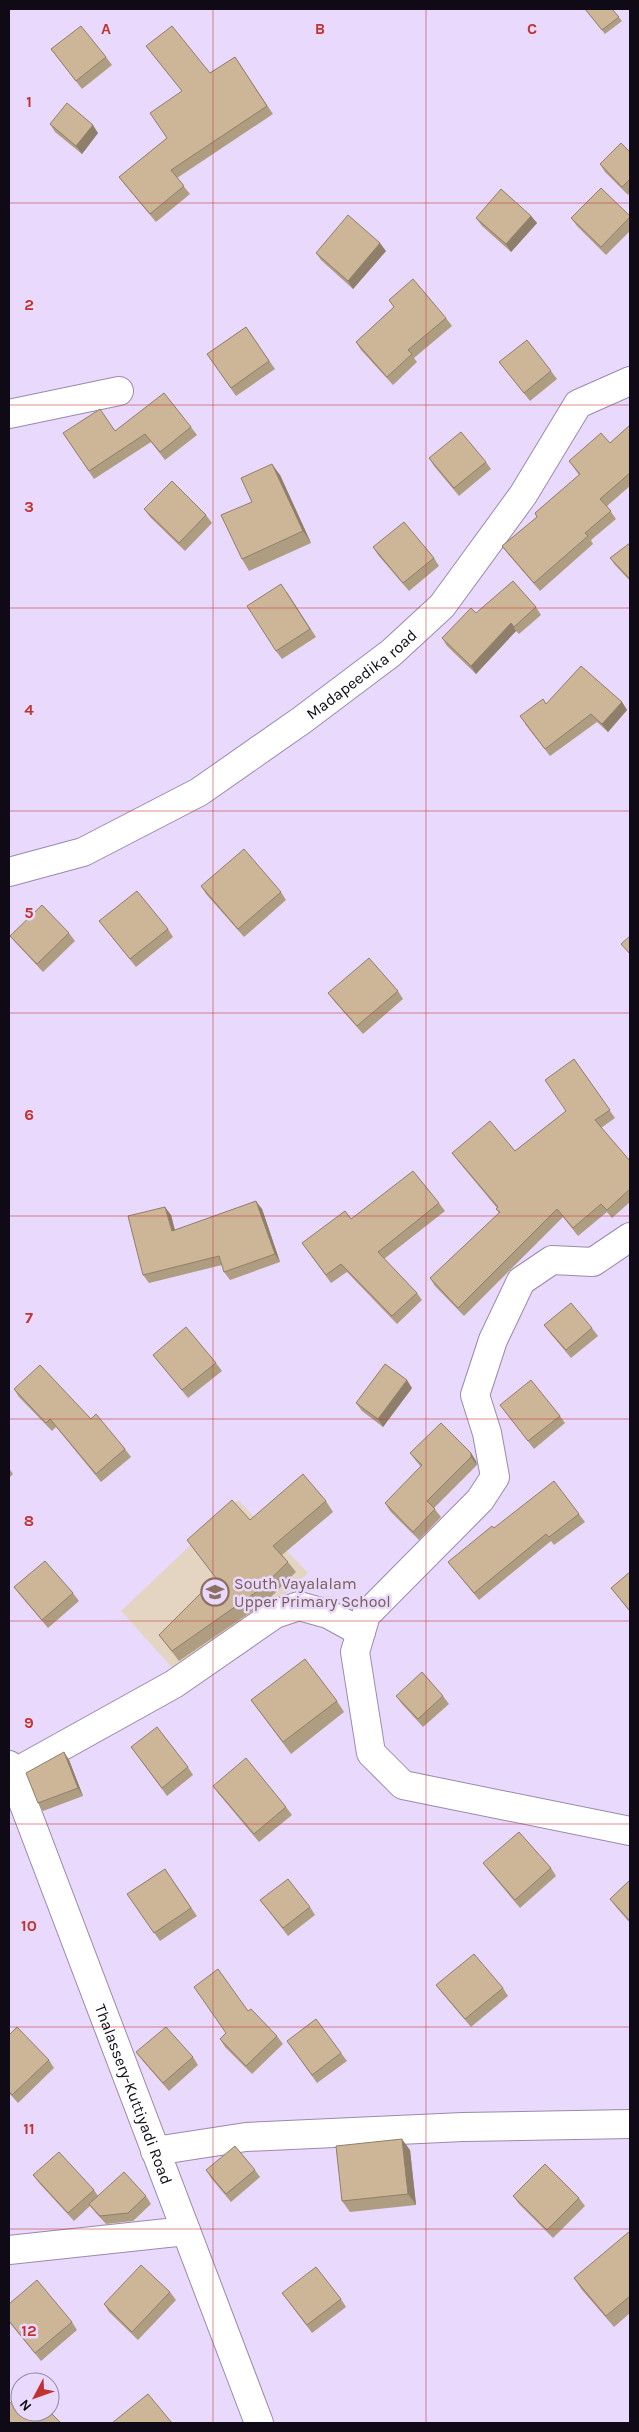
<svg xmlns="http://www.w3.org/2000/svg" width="639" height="2432" font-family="Karla,sans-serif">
<rect width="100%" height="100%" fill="#e9d9fc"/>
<!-- education -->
<path fill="#e4d4c2" d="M 238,1500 L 308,1573 L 189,1686 L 121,1611 Z"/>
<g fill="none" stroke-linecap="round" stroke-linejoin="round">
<!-- minor casing -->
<g stroke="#998bab" stroke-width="30">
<g id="minor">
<path d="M 9,414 L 119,391"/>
<path id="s1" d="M 9,872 L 83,852 L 199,792 L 302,720 L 391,653 L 442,606 L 523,495 L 578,404 L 630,381"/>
<path d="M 630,1237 L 593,1262 L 552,1260 L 521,1281 L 493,1340 L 475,1395 L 487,1433 L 495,1477 L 480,1500 L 366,1615 L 355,1652 L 371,1753 L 403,1785 L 630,1831"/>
<path d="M 12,1774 L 174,1684 L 275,1614 L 299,1606 L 328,1614 L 361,1632"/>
<path d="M 155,2151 L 246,2137 L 463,2127 L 630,2124"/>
<path d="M 9,2250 L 186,2231"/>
</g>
</g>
<!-- major casing -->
<g stroke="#998bab" stroke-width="30">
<g id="major">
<path id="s2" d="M 9,1765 L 259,2423"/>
</g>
</g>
<!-- minor -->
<use href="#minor" stroke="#fff" stroke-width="28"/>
<!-- major -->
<use href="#major" stroke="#fff" stroke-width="28"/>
</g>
<!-- wall -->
<path fill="#af9d82" d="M 585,9 L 612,9 L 622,21 L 605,34 Z
M 146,46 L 210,73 L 235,57 L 273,114 L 177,178 L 190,194 L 156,222 L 125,185 L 119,177 L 167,138 L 182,91 Z
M 51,49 L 106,57 L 112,65 L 82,89 Z
M 50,124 L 98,133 L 82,154 L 55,132 Z
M 630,152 L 630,192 L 628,195 L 605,172 L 600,164 Z
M 531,216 L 537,223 L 511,252 L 482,226 L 476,218 Z
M 630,216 L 630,231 L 606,255 L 577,226 L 571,218 Z
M 386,251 L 353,289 L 321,260 L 316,253 Z
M 389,300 L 446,318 L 452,326 L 414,358 L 417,362 L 393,385 L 361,350 L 356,342 L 394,307 Z
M 246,327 L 275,369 L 236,396 L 207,354 Z
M 499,362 L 551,371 L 557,379 L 530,401 Z
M 630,425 L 630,486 L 607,506 L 616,519 L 591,540 L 593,544 L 540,591 L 508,554 L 502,546 L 537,517 L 535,513 L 579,475 L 569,461 L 610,443 Z
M 191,427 L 197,435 L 165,460 L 151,442 L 94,479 L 63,433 Z
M 429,458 L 486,462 L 491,469 L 459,496 L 434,466 Z
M 280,475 L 311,543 L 249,571 L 242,559 L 252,502 Z
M 144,509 L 206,515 L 212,523 L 185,551 L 150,517 Z
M 630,543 L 630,581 L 615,565 L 610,558 Z
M 373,547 L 434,558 L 439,566 L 409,591 L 378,555 Z
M 287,592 L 316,637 L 282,659 L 276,651 Z
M 536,607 L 541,615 L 519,634 L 516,631 L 476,674 L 447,646 L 442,638 L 476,613 Z
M 622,702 L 627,710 L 608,732 L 597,722 L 550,756 L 525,724 L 546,704 Z
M 201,886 L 281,892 L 286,900 L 244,937 L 206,894 Z
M 99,921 L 168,929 L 173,937 L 136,967 Z
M 69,933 L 75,941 L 43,972 L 16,943 L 10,936 Z
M 398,991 L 403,999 L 363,1034 L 334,1001 L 328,993 Z
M 574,1059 L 615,1118 L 601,1128 L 630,1161 L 630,1202 L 612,1218 L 607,1212 L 578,1236 L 563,1217 L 464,1316 L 435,1286 L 430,1278 L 499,1213 L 496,1209 L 497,1208 L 458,1161 L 452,1153 L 515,1151 L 566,1111 Z
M 439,1203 L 445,1211 L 384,1259 L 417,1293 L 422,1300 L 397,1324 L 347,1272 L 331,1283 L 302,1243 L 351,1219 Z
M 262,1209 L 280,1262 L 230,1280 L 224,1272 L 222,1265 L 149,1283 L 143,1275 L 171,1215 L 175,1230 Z
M 544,1325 L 592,1328 L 598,1336 L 571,1358 L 550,1333 Z
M 153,1355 L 216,1363 L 222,1371 L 188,1398 Z
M 412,1388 L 383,1427 L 362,1411 L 356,1403 Z
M 14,1389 L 91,1419 L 125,1449 L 131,1457 L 101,1482 L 56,1427 L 52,1431 L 19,1397 Z
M 500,1405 L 560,1416 L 565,1423 L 534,1449 Z
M 410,1453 L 471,1453 L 476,1461 L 477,1465 L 434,1508 L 441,1517 L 419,1540 L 390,1511 L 385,1503 L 421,1467 L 416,1461 Z
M 9,1468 L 13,1474 L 9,1478 Z
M 326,1501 L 333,1512 L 282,1555 L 288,1562 L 296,1572 L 267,1601 L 179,1661 L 159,1635 L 216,1578 L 187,1540 L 250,1520 Z
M 579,1514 L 585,1522 L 554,1545 L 551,1541 L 479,1600 L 448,1562 L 494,1528 Z
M 630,1572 L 630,1612 L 611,1588 Z
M 14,1587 L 73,1593 L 79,1601 L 48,1628 L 20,1595 Z
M 396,1696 L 443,1696 L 449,1704 L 423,1727 L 402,1704 Z
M 251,1700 L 337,1701 L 344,1712 L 291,1754 Z
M 131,1747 L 188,1767 L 193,1775 L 167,1796 Z
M 64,1752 L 69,1760 L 83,1796 L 43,1811 L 38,1803 Z
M 213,1786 L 286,1807 L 292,1815 L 259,1842 L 218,1793 Z
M 483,1863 L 551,1868 L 556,1876 L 520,1908 L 489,1871 Z
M 165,1869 L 197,1916 L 160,1941 L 127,1894 Z
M 630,1880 L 630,1923 L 616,1907 L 610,1899 Z
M 260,1900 L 310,1907 L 315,1915 L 288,1936 Z
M 436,1985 L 503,1988 L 508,1996 L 471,2027 L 442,1993 Z
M 248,2011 L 277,2036 L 283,2044 L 252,2074 L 225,2047 L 220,2039 Z
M 9,2035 L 49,2060 L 54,2068 L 18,2103 L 9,2093 Z
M 287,2041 L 341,2053 L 347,2061 L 317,2083 Z
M 136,2052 L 193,2057 L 198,2065 L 169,2091 L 142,2060 Z
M 410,2150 L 416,2205 L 350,2212 L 342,2201 Z
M 206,2170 L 255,2170 L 260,2177 L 231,2202 L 211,2178 Z
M 33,2175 L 94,2190 L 98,2196 L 146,2196 L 151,2204 L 133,2221 L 106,2224 L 95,2212 L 90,2206 L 74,2221 L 39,2183 Z
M 513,2196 L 579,2198 L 585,2206 L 553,2238 L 519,2204 Z
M 630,2232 L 630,2313 L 614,2327 L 582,2290 L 574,2278 Z
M 170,2292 L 176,2300 L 138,2340 L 109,2312 L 104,2304 Z
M 282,2293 L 341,2299 L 346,2307 L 312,2333 Z
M 9,2304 L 72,2322 L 77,2330 L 41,2361 L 9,2322 Z"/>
<!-- shaded-wall -->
<path fill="#8f7f6a" d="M 93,125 L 98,133 L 82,154 L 76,146 Z
M 531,216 L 537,223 L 511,252 L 506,244 Z
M 380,243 L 386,251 L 353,289 L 348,281 Z
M 272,464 L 280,475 L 311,543 L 303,531 Z
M 511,623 L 516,631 L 476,674 L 471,666 Z
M 622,702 L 627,710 L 608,732 L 602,724 Z
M 256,1201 L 262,1209 L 280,1262 L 275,1254 Z
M 165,1207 L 171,1215 L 177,1239 L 172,1231 Z
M 407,1380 L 412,1388 L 383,1427 L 378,1419 Z
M 471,1453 L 476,1461 L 477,1465 L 471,1457 Z
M 64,1752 L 69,1760 L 83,1796 L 78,1788 Z
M 402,2139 L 410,2150 L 416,2205 L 408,2194 Z"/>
<!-- building -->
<path fill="#ccb697" stroke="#8f7f6a" d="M 585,9 L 612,9 L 619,17 L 602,30 Z
M 81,26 L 106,57 L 76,81 L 51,49 Z
M 172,26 L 210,73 L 235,57 L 267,106 L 171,170 L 184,186 L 150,214 L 119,177 L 167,138 L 150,113 L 182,91 L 146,46 Z
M 67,103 L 93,125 L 76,146 L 50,124 Z
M 621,143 L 630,152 L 630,179 L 622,187 L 600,164 Z
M 601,188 L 630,216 L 630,217 L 601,247 L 571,218 Z
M 501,189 L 531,216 L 506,244 L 476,218 Z
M 348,215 L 380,243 L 348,281 L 316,253 Z
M 413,279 L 446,318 L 408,350 L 412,354 L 387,377 L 356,342 L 394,307 L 389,300 Z
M 246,327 L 269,361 L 231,388 L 207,354 Z
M 527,340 L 551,371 L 524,393 L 499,362 Z
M 164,393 L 191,427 L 160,452 L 145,434 L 89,471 L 63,433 L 100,409 L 115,431 Z
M 630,425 L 630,473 L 600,499 L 611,511 L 585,533 L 588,536 L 534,583 L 502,546 L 537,517 L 535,513 L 580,474 L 569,461 L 601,433 L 610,443 Z
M 461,432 L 486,462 L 454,488 L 429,458 Z
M 272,464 L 303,531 L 242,559 L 221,515 L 252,502 L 241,478 Z
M 172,481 L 206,515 L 179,543 L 144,509 Z
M 404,522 L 434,558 L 403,583 L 373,547 Z
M 630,543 L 630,579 L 610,558 Z
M 513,581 L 536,607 L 514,627 L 511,623 L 471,666 L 442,638 L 471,608 L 476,613 Z
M 281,584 L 310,629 L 276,651 L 247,606 Z
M 581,666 L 622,702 L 602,724 L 591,714 L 545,749 L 520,716 L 543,699 L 546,704 Z
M 244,849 L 281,892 L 238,929 L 201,886 Z
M 137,891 L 168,929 L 130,959 L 99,921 Z
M 42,905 L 69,933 L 37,964 L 10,936 Z
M 630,936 L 630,954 L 621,944 Z
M 369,958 L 398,991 L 357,1026 L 328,993 Z
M 574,1059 L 610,1110 L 595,1120 L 630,1161 L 630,1189 L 607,1210 L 601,1204 L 573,1228 L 557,1209 L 458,1308 L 430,1278 L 500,1212 L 496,1209 L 498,1207 L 452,1153 L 490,1121 L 515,1151 L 566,1111 L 545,1080 Z
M 413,1171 L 439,1203 L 378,1252 L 417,1293 L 392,1316 L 341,1264 L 326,1275 L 302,1243 L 345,1211 L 351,1219 Z
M 256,1201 L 275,1254 L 224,1272 L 219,1256 L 143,1275 L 128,1216 L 165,1207 L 172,1231 Z
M 571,1303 L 592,1328 L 566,1350 L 544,1325 Z
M 186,1327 L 216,1363 L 182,1390 L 153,1355 Z
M 385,1364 L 407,1380 L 378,1419 L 356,1403 Z
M 40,1365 L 91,1419 L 96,1414 L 125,1449 L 96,1474 L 50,1419 L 46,1423 L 14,1389 Z
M 531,1380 L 560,1416 L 528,1441 L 500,1405 Z
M 441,1423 L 471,1453 L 471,1457 L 427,1501 L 435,1509 L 413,1532 L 385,1503 L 422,1465 L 410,1453 Z
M 303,1474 L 326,1501 L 273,1546 L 288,1562 L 259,1590 L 172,1651 L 159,1635 L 216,1578 L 187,1540 L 232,1500 L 250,1520 Z
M 554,1481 L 579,1514 L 549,1537 L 546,1534 L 474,1593 L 448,1562 L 492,1526 L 494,1528 Z
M 45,1561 L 73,1593 L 42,1620 L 14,1587 Z
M 630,1572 L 630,1611 L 611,1588 Z
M 305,1659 L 337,1701 L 283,1742 L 251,1700 Z
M 422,1672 L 443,1696 L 418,1719 L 396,1696 Z
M 157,1727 L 188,1767 L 162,1788 L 131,1747 Z
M 64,1752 L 78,1788 L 38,1803 L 26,1773 Z
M 246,1758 L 286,1807 L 254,1834 L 213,1786 Z
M 519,1832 L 551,1868 L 515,1900 L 483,1863 Z
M 165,1869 L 191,1908 L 154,1933 L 127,1894 Z
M 288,1879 L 310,1907 L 283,1928 L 260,1900 Z
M 630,1880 L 630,1921 L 610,1899 Z
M 474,1954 L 503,1988 L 465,2019 L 436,1985 Z
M 218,1969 L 248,2011 L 251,2009 L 277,2036 L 246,2066 L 220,2039 L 226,2033 L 194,1987 Z
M 316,2019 L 341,2053 L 312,2075 L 287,2041 Z
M 17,2027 L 49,2060 L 12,2095 L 9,2091 L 9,2035 Z
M 166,2027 L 193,2057 L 163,2083 L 136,2052 Z
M 402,2139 L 408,2194 L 342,2201 L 336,2146 Z
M 235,2146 L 255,2170 L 226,2194 L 206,2170 Z
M 59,2152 L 94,2190 L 68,2213 L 33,2175 Z
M 545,2164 L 579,2198 L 547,2230 L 513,2196 Z
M 124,2172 L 146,2196 L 128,2213 L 100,2216 L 89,2204 Z
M 630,2231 L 630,2296 L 606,2316 L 574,2278 Z
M 141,2265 L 170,2292 L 132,2332 L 104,2304 Z
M 316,2267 L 341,2299 L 307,2325 L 282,2293 Z
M 37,2280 L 72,2322 L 35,2353 L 9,2321 L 9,2304 Z
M 20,2394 L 20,2412 L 50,2412 L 61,2423 L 9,2423 L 9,2404 Z
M 148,2394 L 172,2423 L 112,2423 Z"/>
<!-- grid -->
<path fill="none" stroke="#c1332f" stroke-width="1" stroke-opacity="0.55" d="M 213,9 L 213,2423M 426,9 L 426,2423M 9,203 L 630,203M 9,405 L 630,405M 9,608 L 630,608M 9,811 L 630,811M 9,1013 L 630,1013M 9,1216 L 630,1216M 9,1419 L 630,1419M 9,1621 L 630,1621M 9,1824 L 630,1824M 9,2027 L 630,2027M 9,2229 L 630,2229"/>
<!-- icons -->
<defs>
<g id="school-ring" transform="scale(1.4375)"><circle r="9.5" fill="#e9d9fc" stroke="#8d6e63" stroke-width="1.5"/><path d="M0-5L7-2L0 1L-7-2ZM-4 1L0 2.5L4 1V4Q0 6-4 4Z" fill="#8d6e63"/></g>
</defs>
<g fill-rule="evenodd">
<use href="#school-ring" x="215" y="1592"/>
</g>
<g text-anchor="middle" stroke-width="5" stroke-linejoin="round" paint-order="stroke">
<!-- street labels -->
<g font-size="16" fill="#0f0a15" stroke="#e9d9fc">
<text dy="6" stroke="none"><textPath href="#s1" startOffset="408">Madapeedika road</textPath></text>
<text dy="6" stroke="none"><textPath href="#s2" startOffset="352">Thalassery-Kuttiyadi Road</textPath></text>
</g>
<!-- education labels -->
<g font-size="16" fill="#785e54" stroke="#e9d9fc" text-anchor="start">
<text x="234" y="1589">South Vayalalam<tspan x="234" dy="18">Upper Primary School</tspan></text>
</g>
</g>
<g font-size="16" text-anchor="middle" font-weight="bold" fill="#c1332f" stroke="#e9d9fc" stroke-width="5" stroke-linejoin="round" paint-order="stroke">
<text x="106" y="34">A</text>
<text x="320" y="34">B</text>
<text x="532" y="34">C</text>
<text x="29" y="107">1</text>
<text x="29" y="310">2</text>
<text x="29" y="512">3</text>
<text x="29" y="715">4</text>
<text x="29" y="918">5</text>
<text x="29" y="1120">6</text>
<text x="29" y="1323">7</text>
<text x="29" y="1526">8</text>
<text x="29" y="1728">9</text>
<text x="29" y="1931">10</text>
<text x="29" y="2134">11</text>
<text x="29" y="2336">12</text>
</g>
<!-- border -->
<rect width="639" height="2432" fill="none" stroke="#0f0a15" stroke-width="20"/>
<!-- north arrow -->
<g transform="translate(35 2397) rotate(229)"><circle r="24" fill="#e9d9fc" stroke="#9286a0"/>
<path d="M0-4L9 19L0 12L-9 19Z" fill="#c1332f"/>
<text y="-8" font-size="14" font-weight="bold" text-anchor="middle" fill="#0f0a15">N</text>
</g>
</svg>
